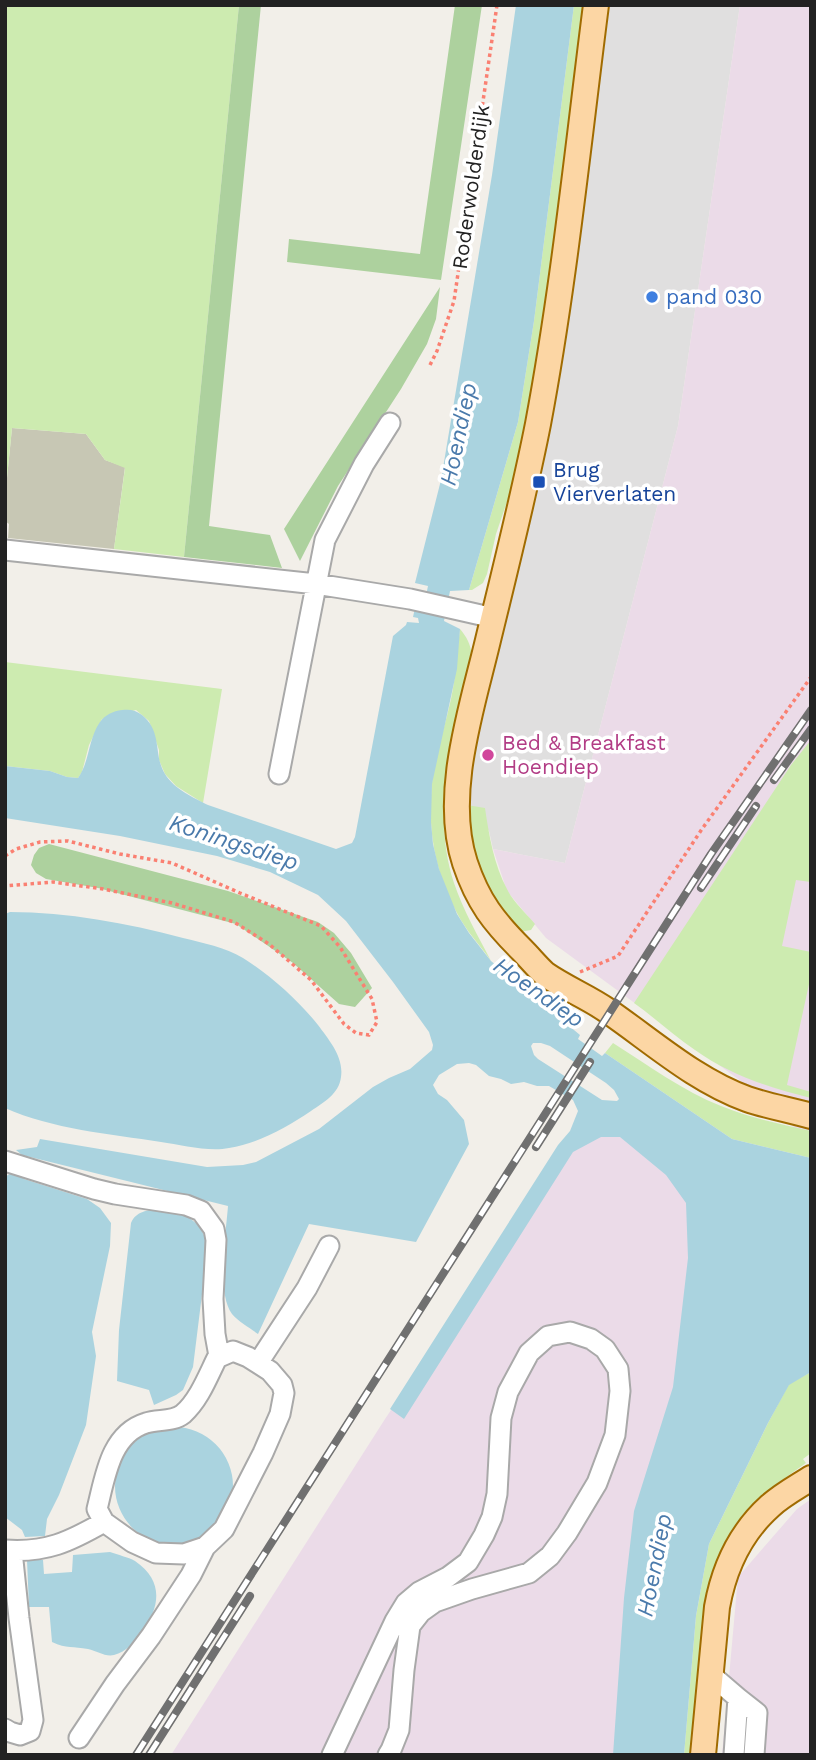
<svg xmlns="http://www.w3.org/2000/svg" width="816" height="1760" font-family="'Work Sans',sans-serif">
<rect width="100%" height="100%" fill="#f2efe9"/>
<!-- residential -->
<path fill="#e0dfdf" d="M 610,5 L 740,5 L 678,426 L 565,863 L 493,849 L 489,831 L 467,805 L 474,757 L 542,465 L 566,329 Z"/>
<!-- industrial -->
<path fill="#ebdbe8" d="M 740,5 L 811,5 L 811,1147 L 775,1106 L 546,938 L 507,891 L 493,849 L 565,863 L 678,426 Z
M 603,1115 L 698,1181 L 687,1394 L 617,1755 L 171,1755 L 385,1419 L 563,1153 Z
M 811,1499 L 811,1755 L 722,1755 L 738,1577 L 797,1509 Z"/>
<!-- construction -->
<path fill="#c7c7b4" d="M 12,428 L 86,434 L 105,460 L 125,467 L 114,549 L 8,538 L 9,524 L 5,521 L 5,498 Z"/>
<!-- grass -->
<path fill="#cdebb0" d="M 5,5 L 239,5 L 184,557 L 114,549 L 125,468 L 105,460 L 86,434 L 12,428 L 5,498 Z
M 574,5 L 586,5 L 536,383 L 513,484 L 496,534 L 487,574 L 483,583 L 472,590 L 469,590 L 518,422 L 534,321 Z
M 460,629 C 467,637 470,644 472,654 C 467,681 461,707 456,734 C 445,786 437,831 454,883 C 463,910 478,936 491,961 C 480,945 466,931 457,913 C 435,874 427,827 432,783 C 435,754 445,727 451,699 C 456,676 457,652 460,629 Z
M 5,662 L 222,689 L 203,803 L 176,786 L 165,774 L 159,760 L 159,750 L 149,721 L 136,710 L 102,719 L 89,745 L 82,772 L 78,778 L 67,777 L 50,771 L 5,766 Z
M 811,740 L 811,882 L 796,880 L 782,946 L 811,952 L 811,975 L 787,1085 L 811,1092 L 811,1098 C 770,1088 730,1075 695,1050 C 674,1036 655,1018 634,1003 L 791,765 Z
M 467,805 L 485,808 C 489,835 494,865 507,889 C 513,902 526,913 535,924 L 531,930 L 520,932 L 504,925 L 472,857 Z
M 613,1043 C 648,1065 683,1091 721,1106 C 750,1118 781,1124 811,1131 L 811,1158 L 732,1139 L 605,1053 Z
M 811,1372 L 811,1453 L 803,1459 L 806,1463 C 784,1479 761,1493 744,1513 C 709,1554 704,1608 699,1659 C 696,1691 693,1723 691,1755 L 684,1755 L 696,1616 L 709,1544 L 768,1423 L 789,1384 Z"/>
<!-- forest -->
<path fill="#add19e" d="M 239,5 L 261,5 L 209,526 L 270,535 L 282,568 L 184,557 Z
M 455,5 L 482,5 L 441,280 L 287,262 L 289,239 L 420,254 Z
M 440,287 L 436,319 L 427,344 L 401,389 L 338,486 L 300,561 L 284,529 Z
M 49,844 L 228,891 L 318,922 L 334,933 L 351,953 L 372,988 L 355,1007 L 339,1004 L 293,963 L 236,924 L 98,888 L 46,879 L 36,873 L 31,865 L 34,855 L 39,848 Z"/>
<!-- water -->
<path fill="#aad3df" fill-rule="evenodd" d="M 516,5 L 574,5 L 534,321 L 518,422 L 469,590 L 450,591 L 444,621 L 460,629 L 457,669 L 432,784 L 431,822 L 433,844 L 439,869 L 457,914 L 469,933 L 491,961 L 580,1035 L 578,1039 L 602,1056 L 605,1053 L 732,1139 L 811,1158 L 811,1372 L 789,1385 L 768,1423 L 709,1544 L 696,1616 L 684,1755 L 613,1755 L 624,1598 L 634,1511 L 673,1387 L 688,1258 L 686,1203 L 666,1175 L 620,1137 L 601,1137 L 573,1152 L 404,1419 L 390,1409 L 558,1145 L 570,1131 L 578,1111 L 573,1100 L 549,1086 L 537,1086 L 524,1082 L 511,1084 L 501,1079 L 489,1076 L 476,1065 L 469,1063 L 457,1064 L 439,1075 L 433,1085 L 438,1094 L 447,1100 L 464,1120 L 469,1144 L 416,1242 L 309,1224 L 258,1334 C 250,1328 239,1322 232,1314 C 216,1292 226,1233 228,1206 L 22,1155 L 16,1150 L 37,1147 L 40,1139 L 207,1167 L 243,1165 L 256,1162 L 319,1129 L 373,1087 L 389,1078 L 410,1069 L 432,1050 L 433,1045 L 429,1032 L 393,982 L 346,921 L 318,895 L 270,872 L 217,856 L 120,836 L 5,818 L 5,766 L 50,771 L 67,777 L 78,778 C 90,761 88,739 100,722 C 105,715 113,711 122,710 C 130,709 136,710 142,715 C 163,732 153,755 165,774 C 174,789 194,798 208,805 L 336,849 L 352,843 L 355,837 L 393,636 L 406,625 L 407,622 L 419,623 L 418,618 L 413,617 L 415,608 L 423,610 L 428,586 L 415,583 L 441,480 L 492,175 ZM 533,1043 L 541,1043 L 550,1046 L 606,1083 L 614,1090 L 619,1099 L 617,1101 L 602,1100 L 538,1059 L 534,1055 L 531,1046 Z
M 10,912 C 68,912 126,923 183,938 C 203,943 225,947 243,958 C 270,975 299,1001 318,1025 C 329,1040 344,1057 341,1077 C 339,1094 324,1102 311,1111 C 286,1128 259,1143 229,1148 C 209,1152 181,1145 161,1142 C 110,1134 52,1129 5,1108 L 5,914 Z
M 11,1173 L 18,1173 L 24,1179 L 87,1199 L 100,1208 L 111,1223 L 110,1246 L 92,1332 L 96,1356 L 86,1425 L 59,1495 L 47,1519 L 45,1536 L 25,1537 L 22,1530 L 5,1517 L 5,1177 Z
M 159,1209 C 187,1212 208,1224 207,1254 L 193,1367 L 183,1390 L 176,1395 L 154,1405 L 149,1390 L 117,1381 L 119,1330 L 131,1223 C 136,1211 148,1210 159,1209 Z
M115 1486a59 59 0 1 1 118 0a59 59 0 1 1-118 0Z
M 110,1552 C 118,1555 128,1557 135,1561 C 164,1581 160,1606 143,1631 C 136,1641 126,1652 114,1655 C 105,1657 97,1651 88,1649 C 73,1646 67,1649 52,1642 L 49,1607 L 29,1607 L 27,1560 L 43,1560 L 44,1574 L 72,1572 L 73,1555 Z"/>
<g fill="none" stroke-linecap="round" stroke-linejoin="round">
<!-- minor casing -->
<g stroke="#a9a9a9" stroke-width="23">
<path id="minor" d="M 5,550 L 316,584 L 410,599 L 494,618
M 279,774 L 325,540 L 364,464 L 390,423
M 5,1161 L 94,1189 L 115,1194 L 186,1205 L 201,1211 L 214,1229 L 216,1240 L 213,1299 L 215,1334 L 219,1356
M 233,1351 L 248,1357 L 270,1371 L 282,1385 L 284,1393 L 280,1414 L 263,1453 L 224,1529 L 205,1547 L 184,1554 L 156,1553 L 132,1542 L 104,1522 L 97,1509 C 105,1478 110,1434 146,1423 C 158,1419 173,1422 183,1414 C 199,1400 208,1376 217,1358 Z
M 258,1363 L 307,1288 L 329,1246
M 5,1550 C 46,1553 69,1542 104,1522
M 710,1674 L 738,1698 L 734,1755
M 738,1698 L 757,1713 L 754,1755
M 5,1729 L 10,1732 L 20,1735 L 30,1731 L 33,1720 L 19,1618 L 12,1551
M 79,1738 L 115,1684 L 151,1636 L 191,1575 L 205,1547
M 332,1755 L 395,1621 L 406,1603 L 419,1592 L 448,1577 L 468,1562 L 484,1535 L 492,1517 L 497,1494 L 501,1418 L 508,1392 L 529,1353 L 548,1336 L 570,1332 L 591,1339 L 605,1349 L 618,1369 L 620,1391 L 615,1435 L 597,1483 L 567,1533 L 550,1556 L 529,1573 L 472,1589 L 435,1602 L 421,1612 L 410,1626 L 404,1670 L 399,1730 L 391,1750 L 388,1755"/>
</g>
<!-- major casing -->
<g stroke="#a06b00" stroke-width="28">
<path id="major" d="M 596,5 C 578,145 564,286 538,424 C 524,495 506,566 489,636 C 473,705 442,793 465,863 C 478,902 494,922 522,950 C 530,958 537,967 545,974 C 565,988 588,997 608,1011 C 653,1042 695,1080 747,1099 C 767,1106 790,1110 811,1116
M 703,1755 L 717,1607 C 724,1568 740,1533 770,1506 C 782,1495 797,1487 811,1478"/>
</g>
<!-- path -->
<path stroke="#fa8072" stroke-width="3.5" stroke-dasharray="3.5 3.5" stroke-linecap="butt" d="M 430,365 L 437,351 L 454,301 L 497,5
M 5,856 L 16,849 L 40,842 L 68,841 L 120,854 L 172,863 L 240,893 L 321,926 L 340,947 L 372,999 L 377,1022 L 369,1035 L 356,1033 L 344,1024 L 311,980 L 269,944 L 234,922 L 172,903 L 103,889 L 53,882 L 5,886
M 580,972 L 618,956 L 702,829 L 811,677"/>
<!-- minor -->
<use href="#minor" stroke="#fff" stroke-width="19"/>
<!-- major -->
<use href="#major" stroke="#fcd6a4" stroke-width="24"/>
<!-- rail casing -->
<g stroke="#707070" stroke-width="8">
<path id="rail" d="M 774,780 L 811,729
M 701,888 L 756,806
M 536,1147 L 590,1062
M 136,1755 L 711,854 L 811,710
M 149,1755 L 250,1596"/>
</g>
<!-- rail -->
<use href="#rail" stroke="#fff" stroke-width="5" stroke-dasharray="16" stroke-linecap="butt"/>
</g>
<!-- markers -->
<circle fill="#3f7fe0" stroke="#fff" stroke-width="2.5" cx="652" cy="297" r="7"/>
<rect fill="#1a4fb4" stroke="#fff" stroke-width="2.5" x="532" y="475" width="14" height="14" rx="3.5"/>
<circle fill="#d1479c" stroke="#fff" stroke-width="2.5" cx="488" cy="755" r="7"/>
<g text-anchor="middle" stroke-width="7" stroke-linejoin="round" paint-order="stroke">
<!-- street labels -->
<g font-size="21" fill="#222" stroke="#fff">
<text transform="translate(471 187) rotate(-82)" y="7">Roderwolderdijk</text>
</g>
<!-- shop labels -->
<g font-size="21" fill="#366cbe" stroke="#fff" text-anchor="start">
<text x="666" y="304">pand 030</text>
</g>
<!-- transit labels -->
<g font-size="21" fill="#164399" stroke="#fff" text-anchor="start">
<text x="553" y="477">Brug<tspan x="553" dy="24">Vierverlaten</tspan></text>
</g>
<!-- hotel labels -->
<g font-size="21" fill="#b23c85" stroke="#fff" text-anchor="start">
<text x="502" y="750">Bed &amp; Breakfast<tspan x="502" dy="24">Hoendiep</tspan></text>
</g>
<!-- water labels -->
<g font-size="23" font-style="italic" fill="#4a7aab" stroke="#fff">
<text transform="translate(458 434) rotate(-78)" y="8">Hoendiep</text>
<text transform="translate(234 842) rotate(18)" y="8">Koningsdiep</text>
<text transform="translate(539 992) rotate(35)" y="8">Hoendiep</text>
<text transform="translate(654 1565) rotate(-79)" y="8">Hoendiep</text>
</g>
</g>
<!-- border -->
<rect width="816" height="1760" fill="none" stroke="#222222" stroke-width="14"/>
</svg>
